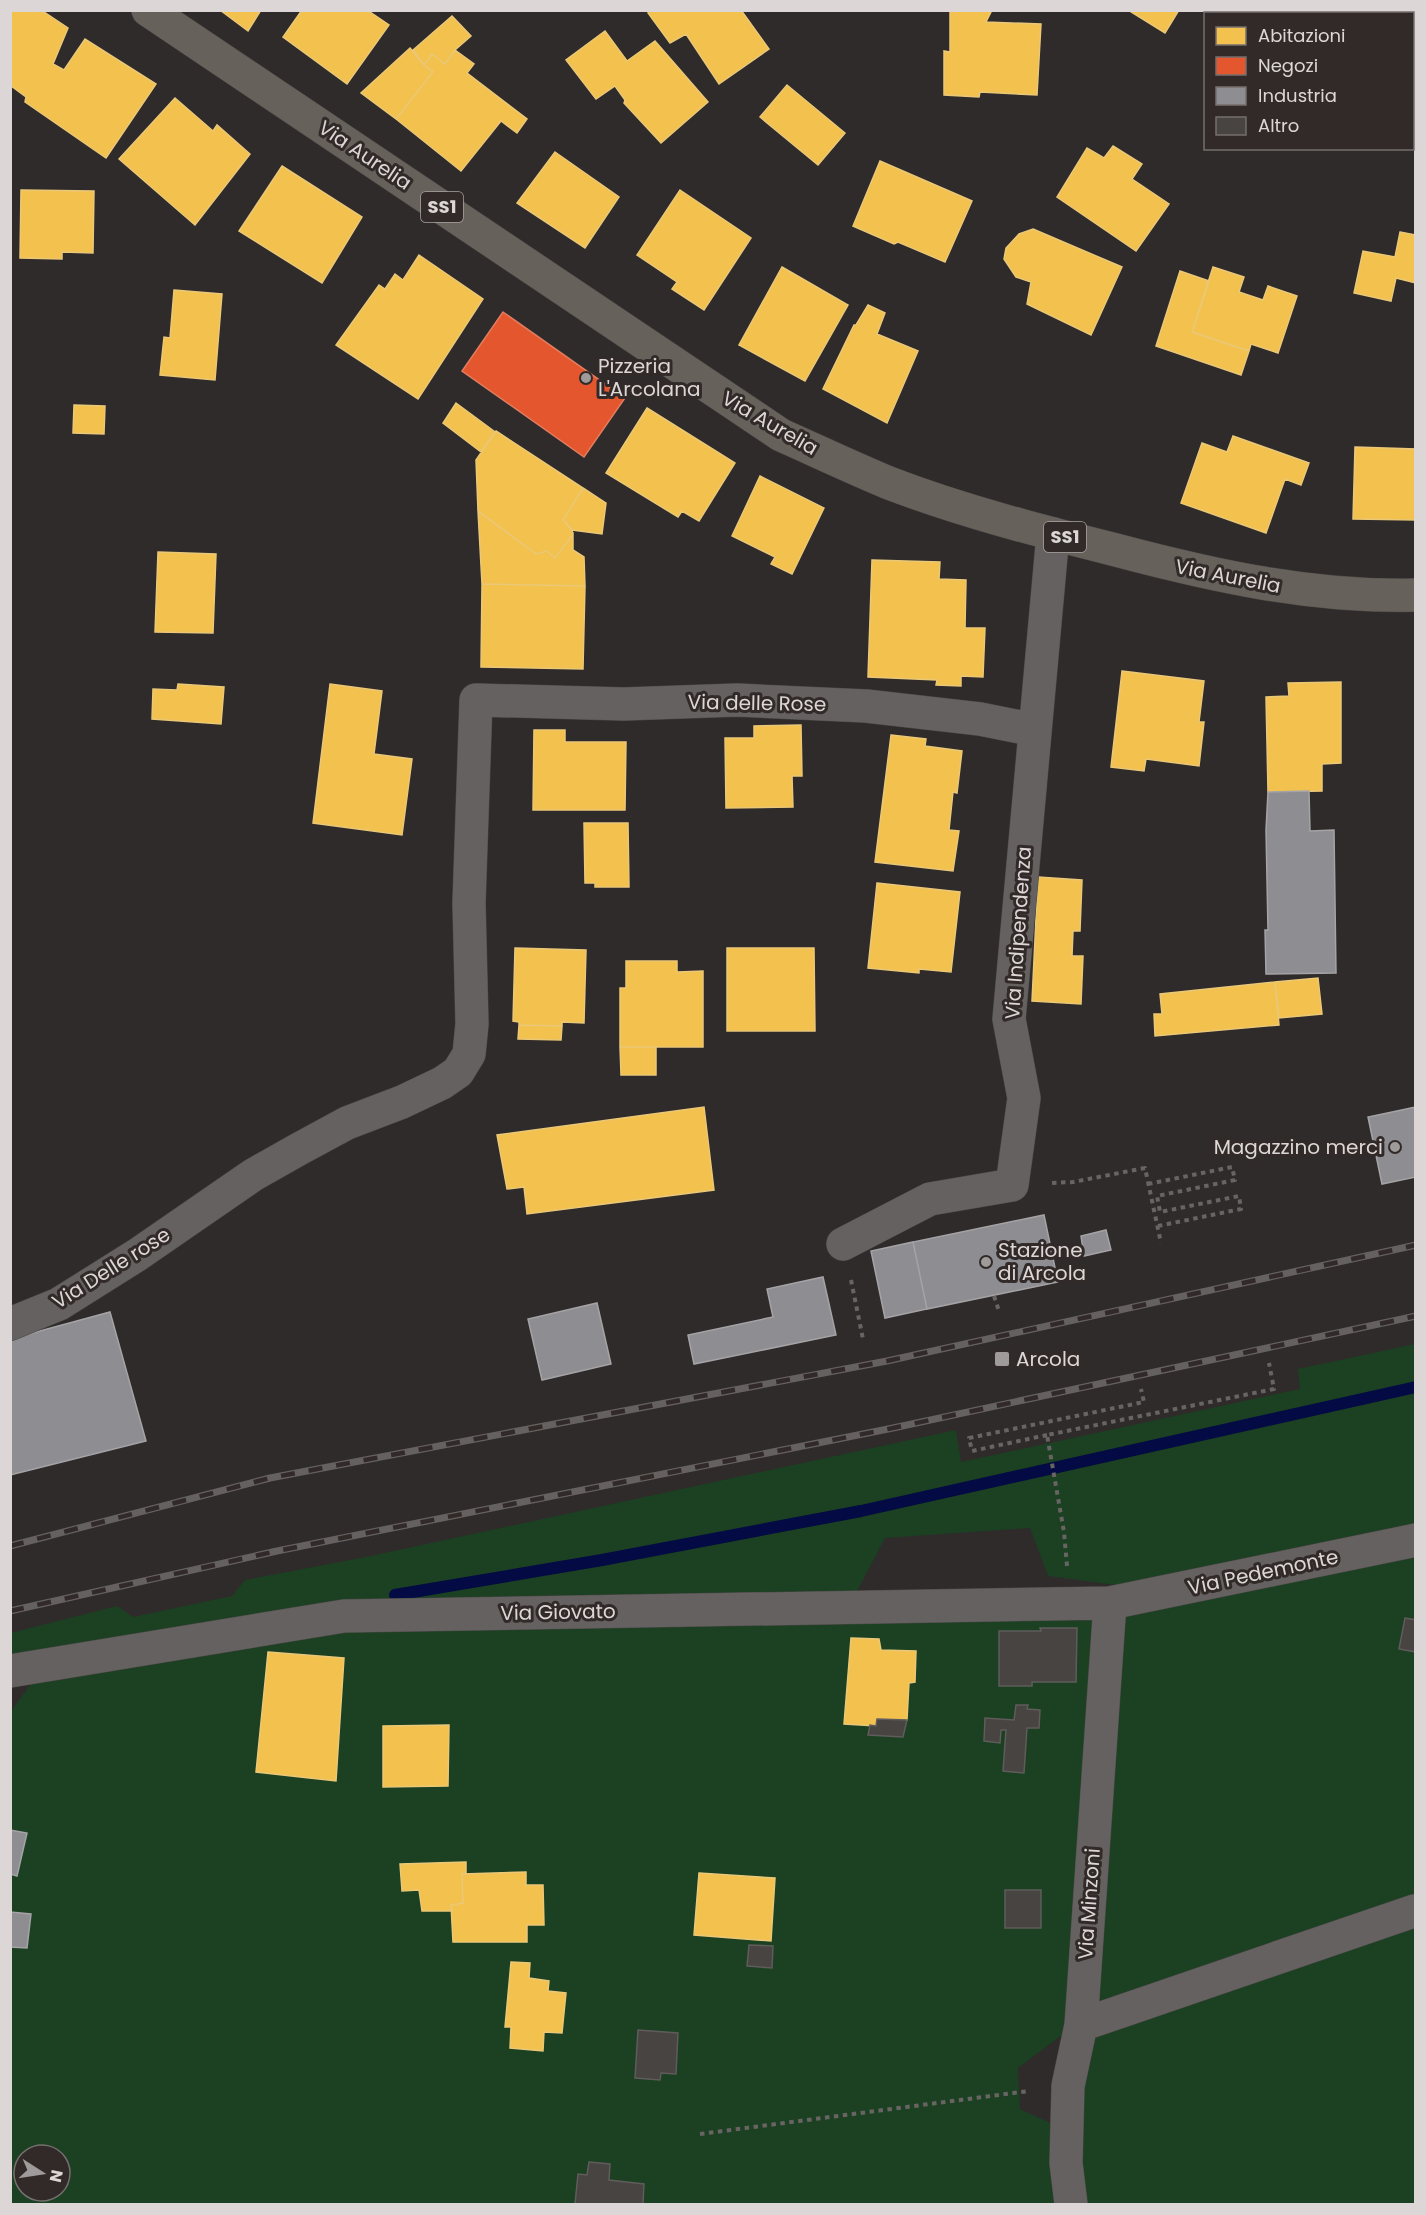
<svg xmlns="http://www.w3.org/2000/svg" width="1426" height="2215" font-family="Poppins,sans-serif">
<rect width="100%" height="100%" fill="#2f2b2a"/>
<!-- green -->
<path fill="#1b4022" fill-rule="evenodd" d="M 1415,1344 L 1415,1530 L 1131,1587 L 1048,1576 L 1030,1528 L 885,1538 L 854,1597 L 598,1600 L 11,1662 L 11,1633 L 117,1606 L 133,1617 L 232,1596 L 245,1580 L 366,1557 L 956,1430 L 961,1462 L 1300,1389 L 1298,1369 Z
M 1415,1546 L 1415,2204 L 1077,2204 L 1072,2163 L 1116,1609 Z
M 1103,1610 L 1075,2025 L 1018,2068 L 1020,2109 L 1059,2127 L 1064,2204 L 11,2204 L 11,1711 L 39,1673 L 345,1622 ZM 24,2155 L 60,2155 L 60,2191 L 24,2191 Z"/>
<!-- homes -->
<path fill="#f2c14e" stroke="#ebc877" stroke-width="1.5" d="M 10,10 L 41,10 L 68,28 L 53,64 L 64,70 L 85,39 L 156,84 L 106,158 L 25,102 L 26,97 L 10,85 Z
M 220,10 L 261,10 L 248,31 Z
M 302,10 L 367,10 L 389,25 L 347,84 L 283,37 Z
M 652,10 L 741,10 L 769,49 L 719,84 L 686,34 L 670,43 L 648,13 Z
M 950,10 L 992,10 L 986,22 L 1041,24 L 1037,95 L 980,92 L 979,97 L 944,95 L 944,51 L 950,52 Z
M 1128,10 L 1179,10 L 1165,33 Z
M 452,16 L 471,36 L 455,50 L 445,64 L 432,54 L 424,65 L 413,50 Z
M 605,31 L 627,61 L 655,41 L 708,102 L 661,143 L 624,103 L 625,100 L 615,86 L 596,99 L 566,60 Z
M 410,48 L 424,65 L 433,72 L 396,119 L 361,93 Z
M 455,50 L 474,64 L 467,73 L 527,119 L 517,133 L 501,121 L 461,171 L 396,119 L 433,72 L 424,65 L 432,54 L 445,64 Z
M 787,85 L 845,133 L 818,165 L 760,117 Z
M 175,98 L 213,131 L 217,125 L 250,154 L 195,225 L 119,159 Z
M 1113,146 L 1142,164 L 1132,179 L 1169,204 L 1136,251 L 1057,197 L 1087,148 L 1104,158 Z
M 555,152 L 619,197 L 585,248 L 517,203 Z
M 880,161 L 972,201 L 945,262 L 898,242 L 894,244 L 853,226 Z
M 282,166 L 362,217 L 322,283 L 239,231 Z
M 21,190 L 94,191 L 93,253 L 62,252 L 62,259 L 20,258 Z
M 680,190 L 751,238 L 704,310 L 672,289 L 677,282 L 637,255 Z
M 1033,229 L 1122,267 L 1091,335 L 1027,304 L 1031,282 L 1016,277 L 1004,259 L 1006,248 L 1019,234 Z
M 1400,232 L 1416,235 L 1416,283 L 1396,278 L 1391,301 L 1354,293 L 1363,251 L 1395,257 Z
M 419,255 L 483,299 L 418,399 L 336,345 L 379,285 L 385,289 L 395,274 L 403,280 Z
M 782,267 L 848,305 L 805,381 L 739,345 Z
M 1213,267 L 1244,277 L 1239,292 L 1263,300 L 1268,286 L 1297,296 L 1278,353 L 1251,344 L 1249,351 L 1192,332 Z
M 1180,271 L 1209,281 L 1192,332 L 1249,351 L 1241,375 L 1156,346 Z
M 174,290 L 222,294 L 215,380 L 160,375 L 164,337 L 170,338 Z
M 868,305 L 885,313 L 877,334 L 918,351 L 887,423 L 823,389 L 854,325 L 856,325 Z
M 456,403 L 495,432 L 481,452 L 443,423 Z
M 74,405 L 105,406 L 104,434 L 73,433 Z
M 647,408 L 735,463 L 699,521 L 682,511 L 678,517 L 606,473 Z
M 496,431 L 583,488 L 563,520 L 571,528 L 573,534 L 555,558 L 547,551 L 536,554 L 478,511 L 476,460 Z
M 1233,436 L 1309,463 L 1301,485 L 1285,479 L 1266,533 L 1181,503 L 1202,443 L 1227,452 Z
M 1355,447 L 1416,449 L 1416,520 L 1353,519 Z
M 760,476 L 824,508 L 792,574 L 771,564 L 775,557 L 732,536 Z
M 583,488 L 606,503 L 602,534 L 572,530 L 563,520 Z
M 478,511 L 536,554 L 547,551 L 555,558 L 573,534 L 573,550 L 584,557 L 585,586 L 482,584 Z
M 158,552 L 216,554 L 213,633 L 155,632 Z
M 872,560 L 940,562 L 939,579 L 966,580 L 965,628 L 985,628 L 983,677 L 961,676 L 961,686 L 936,685 L 937,680 L 868,677 Z
M 482,584 L 585,586 L 583,669 L 481,667 Z
M 1122,671 L 1204,681 L 1199,722 L 1204,722 L 1199,766 L 1146,759 L 1144,771 L 1111,767 Z
M 1341,682 L 1341,763 L 1322,764 L 1322,791 L 1268,792 L 1266,697 L 1289,696 L 1288,683 Z
M 178,684 L 224,687 L 221,724 L 152,719 L 153,689 L 177,690 Z
M 330,684 L 382,691 L 374,754 L 412,759 L 402,835 L 313,823 Z
M 801,725 L 802,776 L 792,776 L 793,807 L 726,808 L 725,738 L 754,738 L 754,726 Z
M 534,730 L 565,730 L 565,742 L 626,742 L 625,810 L 533,810 Z
M 891,735 L 926,739 L 925,746 L 962,751 L 957,793 L 953,792 L 949,830 L 959,831 L 953,871 L 875,862 Z
M 584,823 L 628,823 L 629,887 L 595,887 L 595,883 L 585,883 Z
M 1038,877 L 1082,880 L 1080,931 L 1073,931 L 1072,956 L 1083,956 L 1081,1004 L 1032,1001 Z
M 877,883 L 960,892 L 951,972 L 919,969 L 919,973 L 868,968 Z
M 515,948 L 586,950 L 584,1023 L 562,1022 L 562,1026 L 519,1025 L 519,1022 L 513,1021 Z
M 727,948 L 814,948 L 815,1031 L 727,1031 Z
M 626,961 L 677,961 L 677,972 L 703,971 L 703,1047 L 620,1047 L 620,988 L 626,988 Z
M 1318,978 L 1322,1014 L 1279,1018 L 1275,982 Z
M 1275,982 L 1279,1025 L 1155,1036 L 1154,1014 L 1162,1014 L 1160,994 Z
M 519,1025 L 562,1026 L 561,1040 L 518,1039 Z
M 620,1047 L 656,1047 L 656,1075 L 621,1075 Z
M 704,1107 L 714,1190 L 527,1214 L 524,1187 L 507,1189 L 497,1135 Z
M 851,1638 L 879,1639 L 881,1650 L 916,1651 L 915,1682 L 909,1683 L 907,1720 L 877,1719 L 876,1726 L 844,1724 Z
M 268,1652 L 344,1658 L 336,1781 L 256,1772 Z
M 449,1725 L 448,1786 L 383,1787 L 383,1726 Z
M 466,1862 L 466,1873 L 462,1874 L 463,1903 L 451,1905 L 452,1911 L 422,1911 L 419,1890 L 402,1891 L 400,1864 Z
M 526,1872 L 526,1885 L 543,1885 L 544,1925 L 527,1925 L 527,1942 L 453,1942 L 451,1905 L 463,1903 L 462,1874 Z
M 699,1873 L 775,1878 L 771,1941 L 694,1935 Z
M 511,1962 L 530,1963 L 529,1978 L 549,1981 L 548,1991 L 566,1993 L 562,2033 L 544,2032 L 543,2051 L 510,2048 L 511,2027 L 505,2027 Z"/>
<!-- shops -->
<path fill="#e4572e" stroke="#e27d60" stroke-width="1.5" d="M 503,312 L 625,398 L 584,457 L 462,371 Z"/>
<!-- industry -->
<path fill="#8d8d92" stroke="#a5a3a6" stroke-width="1.5" d="M 1309,791 L 1310,831 L 1334,830 L 1336,973 L 1266,974 L 1265,930 L 1268,930 L 1266,830 L 1268,792 Z
M 1416,1107 L 1416,1177 L 1382,1184 L 1368,1117 Z
M 1044,1215 L 1058,1282 L 927,1309 L 913,1242 Z
M 1106,1230 L 1111,1250 L 1084,1256 L 1081,1236 Z
M 913,1242 L 927,1309 L 885,1318 L 871,1251 Z
M 823,1277 L 836,1335 L 694,1364 L 688,1335 L 773,1317 L 767,1289 Z
M 597,1303 L 611,1364 L 542,1380 L 528,1319 Z
M 110,1312 L 146,1441 L 10,1475 L 10,1339 Z
M 10,1830 L 27,1833 L 17,1876 L 10,1874 Z
M 10,1912 L 31,1914 L 27,1948 L 10,1947 Z"/>
<g fill="none" stroke-linecap="round" stroke-linejoin="round">
<!-- stream -->
<path stroke="#040a43" stroke-width="12" d="M 395,1595 L 602,1560 L 861,1511 L 1416,1387"/>
</g>
<!-- building -->
<path fill="#474442" stroke="#5f5c5b" stroke-width="1.5" d="M 1405,1618 L 1416,1620 L 1416,1652 L 1399,1649 Z
M 1040,1628 L 1077,1628 L 1076,1682 L 1032,1682 L 1032,1686 L 999,1686 L 999,1631 L 1041,1631 Z
M 1016,1705 L 1028,1705 L 1027,1709 L 1040,1710 L 1039,1728 L 1027,1728 L 1024,1773 L 1003,1771 L 1006,1730 L 1001,1730 L 1000,1743 L 984,1741 L 985,1718 L 1014,1720 Z
M 877,1719 L 907,1720 L 903,1737 L 868,1735 L 870,1725 L 876,1726 Z
M 1005,1890 L 1041,1890 L 1041,1928 L 1005,1928 Z
M 749,1945 L 773,1946 L 772,1968 L 747,1966 Z
M 638,2030 L 678,2033 L 676,2074 L 661,2073 L 660,2080 L 635,2078 Z
M 589,2162 L 610,2164 L 609,2180 L 644,2184 L 643,2204 L 575,2204 L 578,2174 L 587,2175 Z"/>
<g fill="none" stroke-linecap="round" stroke-linejoin="round">
<!-- minor casing -->
<g stroke="#4a4746" stroke-width="34">
<path id="minor" d="M 843,1244 L 930,1199 L 1012,1185 L 1024,1098 L 1009,1019 L 1053,534
M 10,1324 L 59,1304 L 137,1255 L 253,1175 L 299,1149 L 347,1123 L 402,1102 L 442,1083 L 458,1072 L 469,1054 L 472,1024 L 469,903 L 476,700 L 624,704 L 737,700 L 866,706 L 980,719 L 1035,730
M 10,1671 L 344,1616 L 1110,1603 L 1416,1540
M 1081,2025 L 1414,1911
M 1071,2204 L 1066,2163 L 1068,2086 L 1081,2025 L 1110,1603"/>
</g>
<!-- major casing -->
<g stroke="#4a4746" stroke-width="34">
<path id="major" d="M 148,10 L 781,435 C 817,451 853,468 889,483 C 962,511 1040,531 1116,550 C 1214,576 1314,598 1416,595"/>
</g>
<!-- path -->
<path stroke="#676463" stroke-width="4" stroke-dasharray="4.5 4.5" stroke-linecap="butt" d="M 1052,1183 L 1073,1182 L 1145,1168 L 1161,1243
M 1148,1184 L 1232,1167 L 1235,1180 L 1157,1196 L 1160,1212 L 1239,1196 L 1241,1209 L 1158,1226
M 851,1280 L 863,1339
M 994,1296 L 999,1311
M 1047,1435 L 972,1451 L 969,1438 L 1144,1402 L 1141,1389
M 1067,1566 L 1064,1532 L 1047,1435 L 1274,1389 L 1269,1363
M 700,2134 L 1029,2091"/>
<!-- minor -->
<use href="#minor" stroke="#646160" stroke-width="33"/>
<!-- major -->
<use href="#major" stroke="#66615a" stroke-width="33"/>
<!-- rail casing -->
<g stroke="#646160" stroke-width="7">
<path id="rail" d="M 10,1546 L 270,1478 L 887,1361 L 1416,1245
M 10,1611 L 277,1551 L 893,1428 L 1416,1316"/>
</g>
<!-- rail -->
<use href="#rail" stroke="#312a28" stroke-width="4.5" stroke-dasharray="14" stroke-linecap="butt"/>
</g>
<!-- markers -->
<g fill="#9f9b9a" stroke="#312a28" stroke-width="2">
<circle cx="586" cy="378" r="6"/>
<circle cx="1395" cy="1147" r="6"/>
<circle cx="986" cy="1262" r="6"/>
<rect x="994" y="1351" width="16" height="16" rx="3"/>
</g>
<g text-anchor="middle" stroke-width="6" stroke-linejoin="round" paint-order="stroke">
<!-- shield labels -->
<g fill="#312a28" stroke="#a9a3a2" stroke-width="1.5">
<rect x="421" y="192" width="42" height="30" rx="4.5"/>
<rect x="1044" y="522" width="42" height="30" rx="4.5"/>
</g>
<g font-size="18" font-weight="bold" fill="#dcd7d6">
<text x="442" y="213">SS1</text>
<text x="1065" y="543">SS1</text>
</g>
<!-- street labels -->
<g font-size="20" fill="#dcd7d6" stroke="#312a28">
<text transform="translate(365 155) rotate(34)" y="7">Via Aurelia</text>
<text transform="translate(770 423) rotate(30)" y="7">Via Aurelia</text>
<text transform="translate(1228 576) rotate(11)" y="7">Via Aurelia</text>
<text transform="translate(757 703) rotate(1)" y="7">Via delle Rose</text>
<text transform="translate(1018 933) rotate(-86)" y="7">Via Indipendenza</text>
<text transform="translate(111 1268) rotate(-32)" y="7">Via Delle rose</text>
<text transform="translate(1263 1572) rotate(-12)" y="7">Via Pedemonte</text>
<text transform="translate(558 1612) rotate(-1)" y="7">Via Giovato</text>
<text transform="translate(1089 1904) rotate(-86)" y="7">Via Minzoni</text>
</g>
<!-- poi labels -->
<g font-size="20" fill="#dcd7d6" stroke="#312a28" text-anchor="start">
<text x="598" y="373">Pizzeria<tspan x="598" dy="23">L'Arcolana</tspan></text>
<text x="1383" y="1154" text-anchor="end">Magazzino merci</text>
<text x="998" y="1257">Stazione<tspan x="998" dy="23">di Arcola</tspan></text>
<text x="1016" y="1366">Arcola</text>
</g>
</g>
<!-- border -->
<rect width="1426" height="2215" fill="none" stroke="#dcd7d6" stroke-width="24"/>
<!-- legend -->
<rect x="1204" y="12" width="210" height="138" fill="#312a28" stroke="#756f6e" stroke-width="1.5"/>
<rect x="1216" y="27" width="30" height="18" fill="#f2c14e" stroke="#756f6e" stroke-width="1.5"/>
<text x="1258" y="42" font-size="18" fill="#dcd7d6">Abitazioni</text>
<rect x="1216" y="57" width="30" height="18" fill="#e4572e" stroke="#756f6e" stroke-width="1.5"/>
<text x="1258" y="72" font-size="18" fill="#dcd7d6">Negozi</text>
<rect x="1216" y="87" width="30" height="18" fill="#8d8d92" stroke="#756f6e" stroke-width="1.5"/>
<text x="1258" y="102" font-size="18" fill="#dcd7d6">Industria</text>
<rect x="1216" y="117" width="30" height="18" fill="#474442" stroke="#756f6e" stroke-width="1.5"/>
<text x="1258" y="132" font-size="18" fill="#dcd7d6">Altro</text>
<!-- north arrow -->
<g transform="translate(42 2173) rotate(102)"><circle r="28" fill="#312a28" stroke="#756f6e" stroke-width="1.5"/>
<path d="M0-4.5L10 22L0 15L-10 22Z" fill="#9f9b9a"/>
<text y="-9" font-size="16" font-weight="bold" text-anchor="middle" fill="#dcd7d6">N</text>
</g>
</svg>
